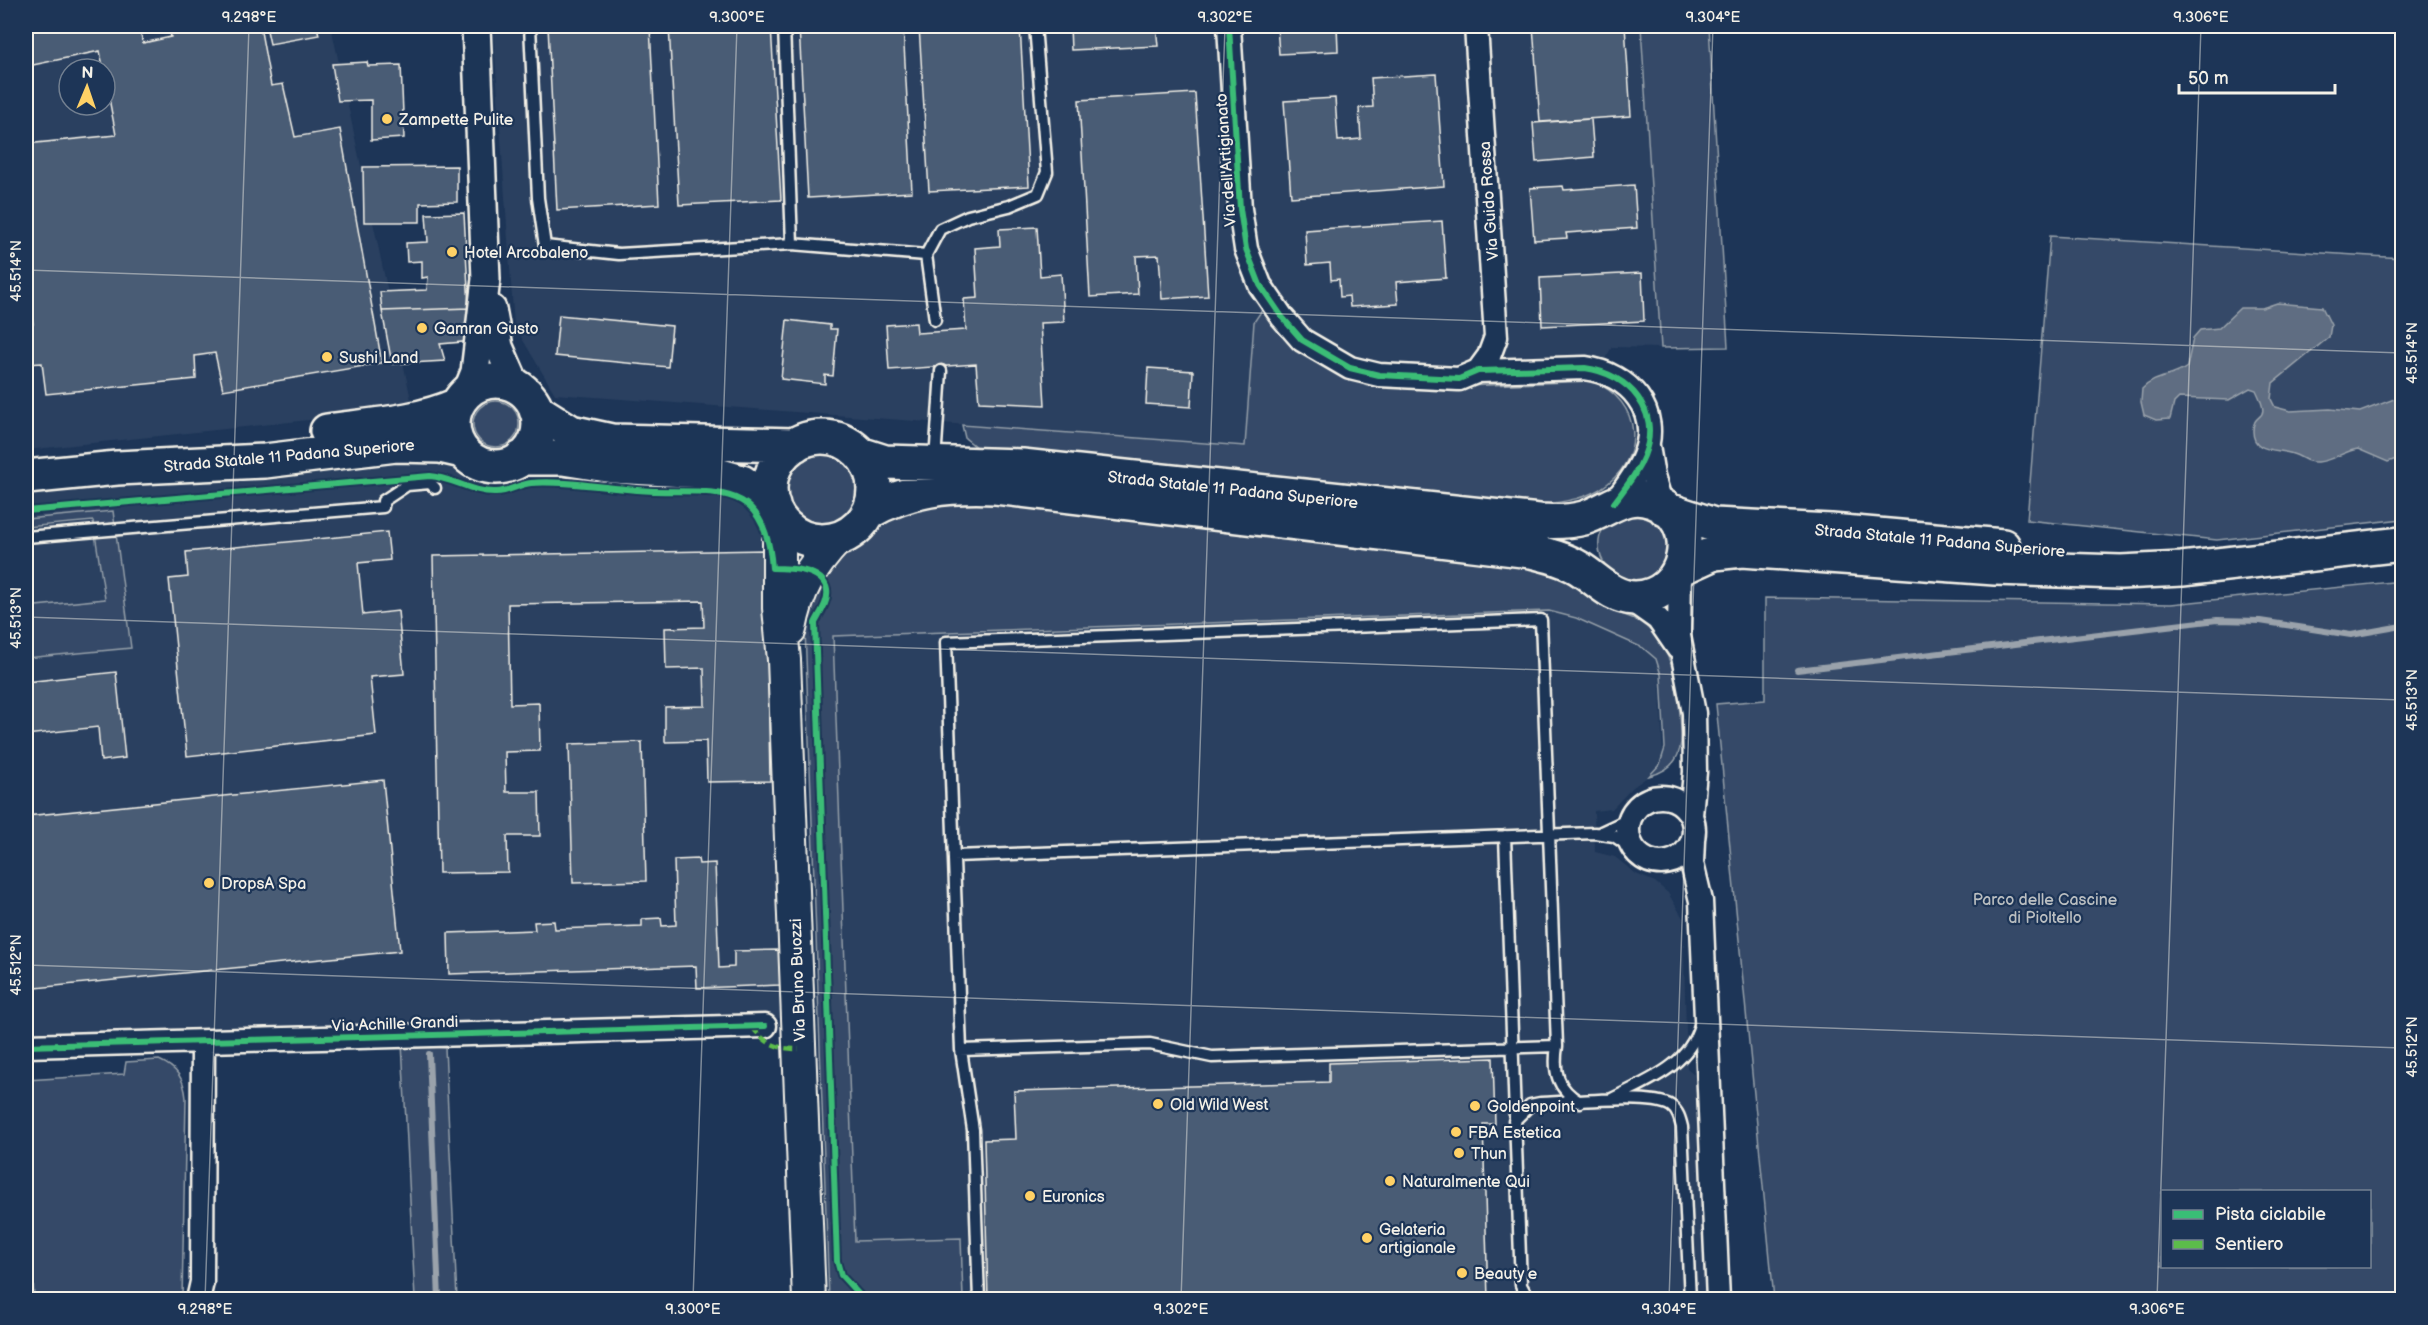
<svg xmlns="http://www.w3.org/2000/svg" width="2428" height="1325" font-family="'Balsamiq Sans',sans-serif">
<rect width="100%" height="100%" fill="#1d3557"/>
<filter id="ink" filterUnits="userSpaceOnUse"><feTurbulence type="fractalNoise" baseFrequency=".0167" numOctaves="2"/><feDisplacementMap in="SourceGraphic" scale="12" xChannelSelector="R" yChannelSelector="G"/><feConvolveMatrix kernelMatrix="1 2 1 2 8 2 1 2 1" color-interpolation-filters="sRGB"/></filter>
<g filter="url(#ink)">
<!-- built -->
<path fill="#2a4060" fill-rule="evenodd" d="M 26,26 L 331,26 L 413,409 L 26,450 ZM 69,69 L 105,69 L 105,105 L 69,105 Z
M 493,26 L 1641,26 L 1661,348 L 1612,347 L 1592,381 L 1414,388 L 1367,386 L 1321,365 L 1285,338 L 1254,322 L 1246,446 L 555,394 L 514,325 Z
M 397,452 L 456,463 L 484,475 L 503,474 L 531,468 L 702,480 L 742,495 L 771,526 L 793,1018 L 26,1043 L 26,489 Z
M 1535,611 L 1549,611 L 1576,618 L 1643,648 L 1652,653 L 1659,665 L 1663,757 L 1656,771 L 1633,787 L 1612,809 L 1594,811 L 1595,852 L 1615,857 L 1636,874 L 1655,882 L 1668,893 L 1683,918 L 1687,1068 L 1696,1076 L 1697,1089 L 1706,1299 L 963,1299 L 961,1238 L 855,1241 L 833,636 Z"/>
<!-- green -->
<path fill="#354a67" stroke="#949ea8" stroke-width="1.5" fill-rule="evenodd" d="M 1641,26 L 1709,26 L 1728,347 L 1661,348 Z
M 2050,236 L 2402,258 L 2402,519 L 2217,540 L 2027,520 Z
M 1262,310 L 1285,338 L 1321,365 L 1367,386 L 1414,388 L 1592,381 C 1643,401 1647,460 1600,489 C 1583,499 1566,501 1547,504 L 981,451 L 965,438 L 962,425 L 1245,446 L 1254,322 Z
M473 424a23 23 0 1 1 46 0a23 23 0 1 1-46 0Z
M787 490a35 35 0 1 1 70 0a35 35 0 1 1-70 0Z
M 950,496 L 1539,563 C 1552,570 1566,576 1579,585 C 1586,590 1591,599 1598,604 C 1611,613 1627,614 1640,622 C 1675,645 1679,692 1681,729 C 1683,755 1674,770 1649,776 L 1660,764 L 1665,748 L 1661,675 L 1656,659 L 1643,648 L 1576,618 L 1549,611 L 833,636 L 855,1241 L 961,1238 L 963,1299 L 829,1299 L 805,628 L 807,612 L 825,571 L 840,555 L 868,539 L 896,514 Z
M 1635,510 L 1666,526 L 1669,562 C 1665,567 1659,575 1653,579 C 1624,596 1586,559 1603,529 C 1608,521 1626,515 1635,510 Z
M 113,511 L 131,648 L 26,658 L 26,607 L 105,599 L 93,521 L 26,527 L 26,519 Z
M 2402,581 L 2402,1299 L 1774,1299 L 1716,704 L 1765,700 L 1765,598 L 2171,604 ZM 2162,1192 L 2370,1192 L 2370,1266 L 2162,1266 Z
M 402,1043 L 445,1048 L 457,1299 L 415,1299 Z
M 159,1060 C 177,1068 184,1078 186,1098 L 182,1299 L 34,1299 L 26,1138 L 26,1080 L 124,1074 L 126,1062 Z"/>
<!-- water -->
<path fill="#5e6d82" stroke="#9aa2ab" stroke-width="1.5" d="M 2277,303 L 2322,307 L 2331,325 L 2329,337 L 2273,383 L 2271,399 L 2275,407 L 2290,411 L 2330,409 L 2360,412 L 2402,396 L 2402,457 L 2388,462 L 2358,449 C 2344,451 2332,461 2318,462 C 2306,463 2303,457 2293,454 C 2278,448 2253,454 2253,431 C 2253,409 2273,425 2256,390 L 2250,388 L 2229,400 L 2179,398 L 2174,403 L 2170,419 L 2156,420 L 2144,415 L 2141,402 L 2142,389 C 2157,374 2171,379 2187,367 L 2193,338 L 2200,330 L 2219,328 L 2240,308 L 2262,308 Z"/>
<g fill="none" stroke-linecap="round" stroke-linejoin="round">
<!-- stream -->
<path stroke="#9aa2ab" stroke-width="6" d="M 1797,670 L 2217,620 L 2260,621 L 2351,635 L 2402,626
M 429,1054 L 439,1300"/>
</g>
<!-- building -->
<path fill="#485b74" stroke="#f4f1e8" stroke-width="1.5" d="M 26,26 L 139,26 L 143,43 L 171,37 L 169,26 L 260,26 L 271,86 L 283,84 L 295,137 L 340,129 L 382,363 L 223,390 L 215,353 L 195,356 L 196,379 L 46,394 L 42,363 L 26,364 L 26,324 L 33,324 L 26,280 L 26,144 L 116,135 L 100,51 L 28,66 L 29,71 L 26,72 Z
M 266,26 L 317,26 L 319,35 L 270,44 Z
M 548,26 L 650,26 L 659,204 L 557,210 Z
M 669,26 L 771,26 L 781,200 L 679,205 Z
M 799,26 L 903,26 L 912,192 L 808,198 Z
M 919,26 L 1020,26 L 1029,186 L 929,191 Z
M 1070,26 L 1156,26 L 1158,46 L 1071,50 Z
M 1277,26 L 1337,26 L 1338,51 L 1279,54 Z
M 1533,26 L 1625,26 L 1631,116 L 1540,122 Z
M 367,62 L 368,66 L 401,65 L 404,138 L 371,140 L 371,100 L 338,101 L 332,64 Z
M 1436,74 L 1444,186 L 1291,197 L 1284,101 L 1335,98 L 1338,141 L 1361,139 L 1359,108 L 1373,107 L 1371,78 Z
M 1195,93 L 1208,296 L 1162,299 L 1159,255 L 1136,256 L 1138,294 L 1090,297 L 1079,100 Z
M 1591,119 L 1594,157 L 1536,162 L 1533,123 Z
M 457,166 L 457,202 L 420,203 L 420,222 L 364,222 L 363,167 Z
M 1634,185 L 1637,228 L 1566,233 L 1567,238 L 1534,240 L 1530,188 L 1563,186 L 1564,190 Z
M 464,213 L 469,308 L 382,311 L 380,292 L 427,290 L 428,277 L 422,278 L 422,261 L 407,262 L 406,243 L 428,242 L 426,214 Z
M 1442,221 L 1446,278 L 1396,282 L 1398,304 L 1350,307 L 1349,296 L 1340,297 L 1339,279 L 1331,280 L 1330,263 L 1307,265 L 1305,230 Z
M 1037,227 L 1040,276 L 1061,274 L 1064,322 L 1040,323 L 1045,405 L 979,402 L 976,364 L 889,370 L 886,325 L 916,323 L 917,333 L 966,330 L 964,299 L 978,298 L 975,248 L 1000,246 L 999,229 Z
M 1642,273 L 1644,321 L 1542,326 L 1540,278 Z
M 469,308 L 474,341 L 440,344 L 445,361 L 392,364 L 382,311 Z
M 559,315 L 672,326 L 668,367 L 555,356 Z
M 787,320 L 830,325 L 830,329 L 837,329 L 833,376 L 825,375 L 825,384 L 781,379 Z
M 1148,368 L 1193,371 L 1191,407 L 1146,404 Z
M 387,532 L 390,560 L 358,563 L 363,615 L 398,611 L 404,674 L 370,677 L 376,735 L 187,756 L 169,579 L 188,577 L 186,552 Z
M 766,550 L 770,781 L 707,782 L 706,741 L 665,742 L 665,707 L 705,706 L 704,668 L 666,669 L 665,628 L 704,627 L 703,601 L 508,604 L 510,704 L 539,703 L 540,751 L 505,752 L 506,792 L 539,792 L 540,836 L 507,836 L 508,872 L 439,873 L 433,556 Z
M 116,672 L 125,758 L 101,761 L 98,727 L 26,735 L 26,682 Z
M 642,742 L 646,881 L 573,883 L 569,744 Z
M 383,780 L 400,951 L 26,989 L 26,816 Z
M 698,859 L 699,864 L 715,863 L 719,968 L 734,967 L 734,951 L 779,950 L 780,985 L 697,988 L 696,966 L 449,974 L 448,933 L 535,930 L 534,922 L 554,921 L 555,929 L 642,926 L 642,919 L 661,918 L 662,926 L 676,925 L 674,860 Z
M 1493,1058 L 1495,1124 L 1483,1124 L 1488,1300 L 988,1300 L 984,1140 L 1016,1139 L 1014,1091 L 1329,1082 L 1329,1063 Z"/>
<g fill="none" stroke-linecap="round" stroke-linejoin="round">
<!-- service casing -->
<g stroke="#f4f1e8" stroke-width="15">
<path id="service" d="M 530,26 L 538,198 L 545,246 L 619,254 L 792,244 L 784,26
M 792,244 L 926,255
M 935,320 L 926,255 L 940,229 L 968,216 L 1009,206 L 1038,194 L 1047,172 L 1035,26
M 935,461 L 941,371
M 26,537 L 383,507 L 383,501 L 407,485 L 430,483 L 435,488
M 1601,832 L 1631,818
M 1505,836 L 1521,1285 L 1529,1300
M 954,856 L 1595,833 L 1614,836 L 1635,850
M 961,1050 L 1150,1044 L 1212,1057 L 1557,1046
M 1612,1099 C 1648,1080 1688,1067 1700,1025
M 1514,1121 L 1530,1105 L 1540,1103 C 1567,1103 1651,1093 1671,1106 C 1678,1111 1680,1119 1682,1127 L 1690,1300
M 979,1300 L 973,1130 L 961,1050 L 946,642 L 1541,620 L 1557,1046 C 1553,1071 1557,1089 1580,1102"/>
</g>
<!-- minor casing -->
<g stroke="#f4f1e8" stroke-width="27">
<path id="minor" d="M 1229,26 L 1240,209 L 1246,249 L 1260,285 L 1282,317 L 1302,340 L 1350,368 L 1379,375 L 1459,379 L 1478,371 L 1585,368 C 1629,374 1662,411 1644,456 C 1637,474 1625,488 1614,503
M 1476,26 L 1496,337 L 1489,356 L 1478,371
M 1648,446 L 1653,476 L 1662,506
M 1680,570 L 1679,636 L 1694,713 L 1695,772 L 1691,815
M 1627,597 L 1658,619 L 1678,648
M1628 830a33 33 0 1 1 66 0a33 33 0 1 1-66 0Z
M 1693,840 L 1692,863 L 1701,901 L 1718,1300
M 26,1046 L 765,1026
M 198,1300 L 202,1282 L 203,1042"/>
</g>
<!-- tertiary casing -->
<g stroke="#f4f1e8" stroke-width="32">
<path id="tertiary" d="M 492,309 L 499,347 L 517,388
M 467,392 L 475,372 L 486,279 L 476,26"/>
</g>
<!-- secondary casing -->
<g stroke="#f4f1e8" stroke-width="36">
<path id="secondary" d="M 779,519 L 779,608 L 784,660 L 809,1300
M 790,629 C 797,590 811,567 837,539"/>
</g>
<!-- primary casing -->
<g stroke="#f4f1e8" stroke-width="38">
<path id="primary" d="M453 424a43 43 0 1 1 86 0a43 43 0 1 1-86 0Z
M 536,410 L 571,432 L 612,441 L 795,445
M 327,431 C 370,425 417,423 457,405
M770 489a52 52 0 1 1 104 0a52 52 0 1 1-104 0Z
M 860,454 L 885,462 L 1022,466 L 1539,521 C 1554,522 1569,522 1584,518 C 1609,510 1625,491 1652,501 C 1705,519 1688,599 1634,598 C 1611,597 1597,579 1579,568 C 1564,559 1548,555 1531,551 L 995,487 C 950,485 908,489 869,512
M 521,458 L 563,458 L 613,466 L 704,471 L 742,482 L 773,505
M 26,477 L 117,468 L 265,461 L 396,445 L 440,446 L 462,451
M 1665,509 L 1714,525 L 1831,531 L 2003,546
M 1681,568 L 1714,553 L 1742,550 L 1995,568 L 2121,572 L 2182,569 L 2402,544"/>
</g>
<!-- service -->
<use href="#service" stroke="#1d3557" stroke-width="10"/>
<!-- minor -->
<use href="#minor" stroke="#1d3557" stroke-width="22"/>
<!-- tertiary -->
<use href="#tertiary" stroke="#1d3557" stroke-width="27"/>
<!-- secondary -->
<use href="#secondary" stroke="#1d3557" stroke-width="32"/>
<!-- primary -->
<use href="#primary" stroke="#1d3557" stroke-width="33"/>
<!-- quiet -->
<path stroke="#5cbc4b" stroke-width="4.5" stroke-dasharray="9 4.5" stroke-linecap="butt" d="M 752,1027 C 766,1044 777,1049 799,1049"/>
<!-- cycleway casing -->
<g stroke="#1d3557" stroke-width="10">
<path id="cycleway" d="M 1229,26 L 1240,209 L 1246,249 L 1260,285 L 1282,317 L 1302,340 L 1350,368 L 1379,375 L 1459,379 L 1478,371 L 1585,368 C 1629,374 1662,411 1644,456 C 1637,474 1625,488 1614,503
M 26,511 L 430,476 C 453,478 473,493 496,492 C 509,492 519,484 531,483 C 561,480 606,488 637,490 C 707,496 765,472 772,568 C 788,568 823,568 827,590 C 829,601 820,613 815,623 L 837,1261 L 841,1275 L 864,1300
M 26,1046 L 765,1026"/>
</g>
<!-- cycleway -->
<use href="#cycleway" stroke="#3abd76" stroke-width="6"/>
</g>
</g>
<!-- ticks -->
<path fill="none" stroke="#f4f1e8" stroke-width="1.5" stroke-opacity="0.45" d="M 26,270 L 2402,353M 26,617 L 2402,700M 26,965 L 2402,1048M 205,1300 L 249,26M 693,1300 L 737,26M 1181,1300 L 1225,26M 1669,1300 L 1713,26M 2157,1300 L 2201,26"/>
<!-- markers -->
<g fill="#ffd166" stroke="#1d3557" stroke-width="2">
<circle cx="387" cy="119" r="6"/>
<circle cx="452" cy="252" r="6"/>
<circle cx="422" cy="328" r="6"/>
<circle cx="327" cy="357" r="6"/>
<circle cx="209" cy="883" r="6"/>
<circle cx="1158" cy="1104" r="6"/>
<circle cx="1475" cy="1106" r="6"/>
<circle cx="1456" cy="1132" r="6"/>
<circle cx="1459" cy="1153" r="6"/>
<circle cx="1390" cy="1181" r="6"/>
<circle cx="1030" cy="1196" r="6"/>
<circle cx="1367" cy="1238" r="6"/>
<circle cx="1462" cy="1273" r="6"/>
</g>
<g text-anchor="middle" stroke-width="4.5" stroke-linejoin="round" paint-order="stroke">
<!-- poi labels -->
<g font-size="16" fill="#f4f1e8" stroke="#1d3557" text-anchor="start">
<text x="399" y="125">Zampette Pulite</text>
<text x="464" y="258">Hotel Arcobaleno</text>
<text x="434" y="334">Gamran Gusto</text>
<text x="339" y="363">Sushi Land</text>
<text x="221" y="889">DropsA Spa</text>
<text x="1170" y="1110">Old Wild West</text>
<text x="1487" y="1112">Goldenpoint</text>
<text x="1468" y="1138">FBA Estetica</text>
<text x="1471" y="1159">Thun</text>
<text x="1402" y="1187">Naturalmente Qui</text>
<text x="1042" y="1202">Euronics</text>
<text x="1379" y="1235">Gelateria<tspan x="1379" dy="18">artigianale</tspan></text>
<text x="1474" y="1279">Beauty e</text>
</g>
<!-- street labels -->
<g font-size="16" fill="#f4f1e8" stroke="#1d3557">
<text transform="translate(1225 160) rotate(-94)" y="6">Via dell'Artigianato</text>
<text transform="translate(1488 201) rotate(-94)" y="6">Via Guido Rossa</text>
<text transform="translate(289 455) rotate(-5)" y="6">Strada Statale 11 Padana Superiore</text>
<text transform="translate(1233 489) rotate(6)" y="6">Strada Statale 11 Padana Superiore</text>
<text transform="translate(1940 540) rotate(5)" y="6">Strada Statale 11 Padana Superiore</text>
<text transform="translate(797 980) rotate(-92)" y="6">Via Bruno Buozzi</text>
<text transform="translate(395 1023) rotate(-2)" y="6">Via Achille Grandi</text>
</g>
<!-- park labels -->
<g font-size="16" fill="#bbbfc1" stroke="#1d3557">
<text x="2045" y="905">Parco delle Cascine<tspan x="2045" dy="18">di Pioltello</tspan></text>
</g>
</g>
<!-- margin -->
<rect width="2428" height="1325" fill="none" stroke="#1d3557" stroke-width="66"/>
<!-- legend -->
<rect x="2161" y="1190" width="210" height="78" fill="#1d3557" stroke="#738091" stroke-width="1.5"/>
<rect x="2173" y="1210" width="30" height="9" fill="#3abd76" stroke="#738091" stroke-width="1.5"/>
<text x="2215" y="1220" font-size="18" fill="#f4f1e8">Pista ciclabile</text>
<rect x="2173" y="1240" width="30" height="9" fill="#5cbc4b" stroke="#738091" stroke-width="1.5"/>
<text x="2215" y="1250" font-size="18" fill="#f4f1e8">Sentiero</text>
<!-- north arrow -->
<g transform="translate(87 87) rotate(2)"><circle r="28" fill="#1d3557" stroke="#738091" stroke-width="1.5"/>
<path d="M0-4.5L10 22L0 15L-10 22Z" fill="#ffd166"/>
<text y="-9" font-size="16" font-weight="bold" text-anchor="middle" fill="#f4f1e8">N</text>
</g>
<!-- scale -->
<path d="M2179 84v9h156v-9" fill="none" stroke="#f4f1e8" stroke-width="3"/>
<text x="2188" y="84" font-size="18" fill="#f4f1e8" stroke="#1d3557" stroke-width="4.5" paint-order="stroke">50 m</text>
<rect x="33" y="33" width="2362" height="1259" fill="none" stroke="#f4f1e8" stroke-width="2"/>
<g font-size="15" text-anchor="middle" fill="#f4f1e8">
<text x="249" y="22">9.298°E</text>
<text x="737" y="22">9.300°E</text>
<text x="1225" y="22">9.302°E</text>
<text x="1713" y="22">9.304°E</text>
<text x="2201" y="22">9.306°E</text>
<text transform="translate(16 271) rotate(-90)" y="5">45.514°N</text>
<text transform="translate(2412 353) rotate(-90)" y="5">45.514°N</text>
<text transform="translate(16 618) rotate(-90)" y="5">45.513°N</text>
<text transform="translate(2412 700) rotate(-90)" y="5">45.513°N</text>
<text transform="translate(16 965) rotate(-90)" y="5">45.512°N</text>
<text transform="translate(2412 1047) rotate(-90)" y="5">45.512°N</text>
<text x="205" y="1314">9.298°E</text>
<text x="693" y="1314">9.300°E</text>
<text x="1181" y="1314">9.302°E</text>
<text x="1669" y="1314">9.304°E</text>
<text x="2157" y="1314">9.306°E</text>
</g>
</svg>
